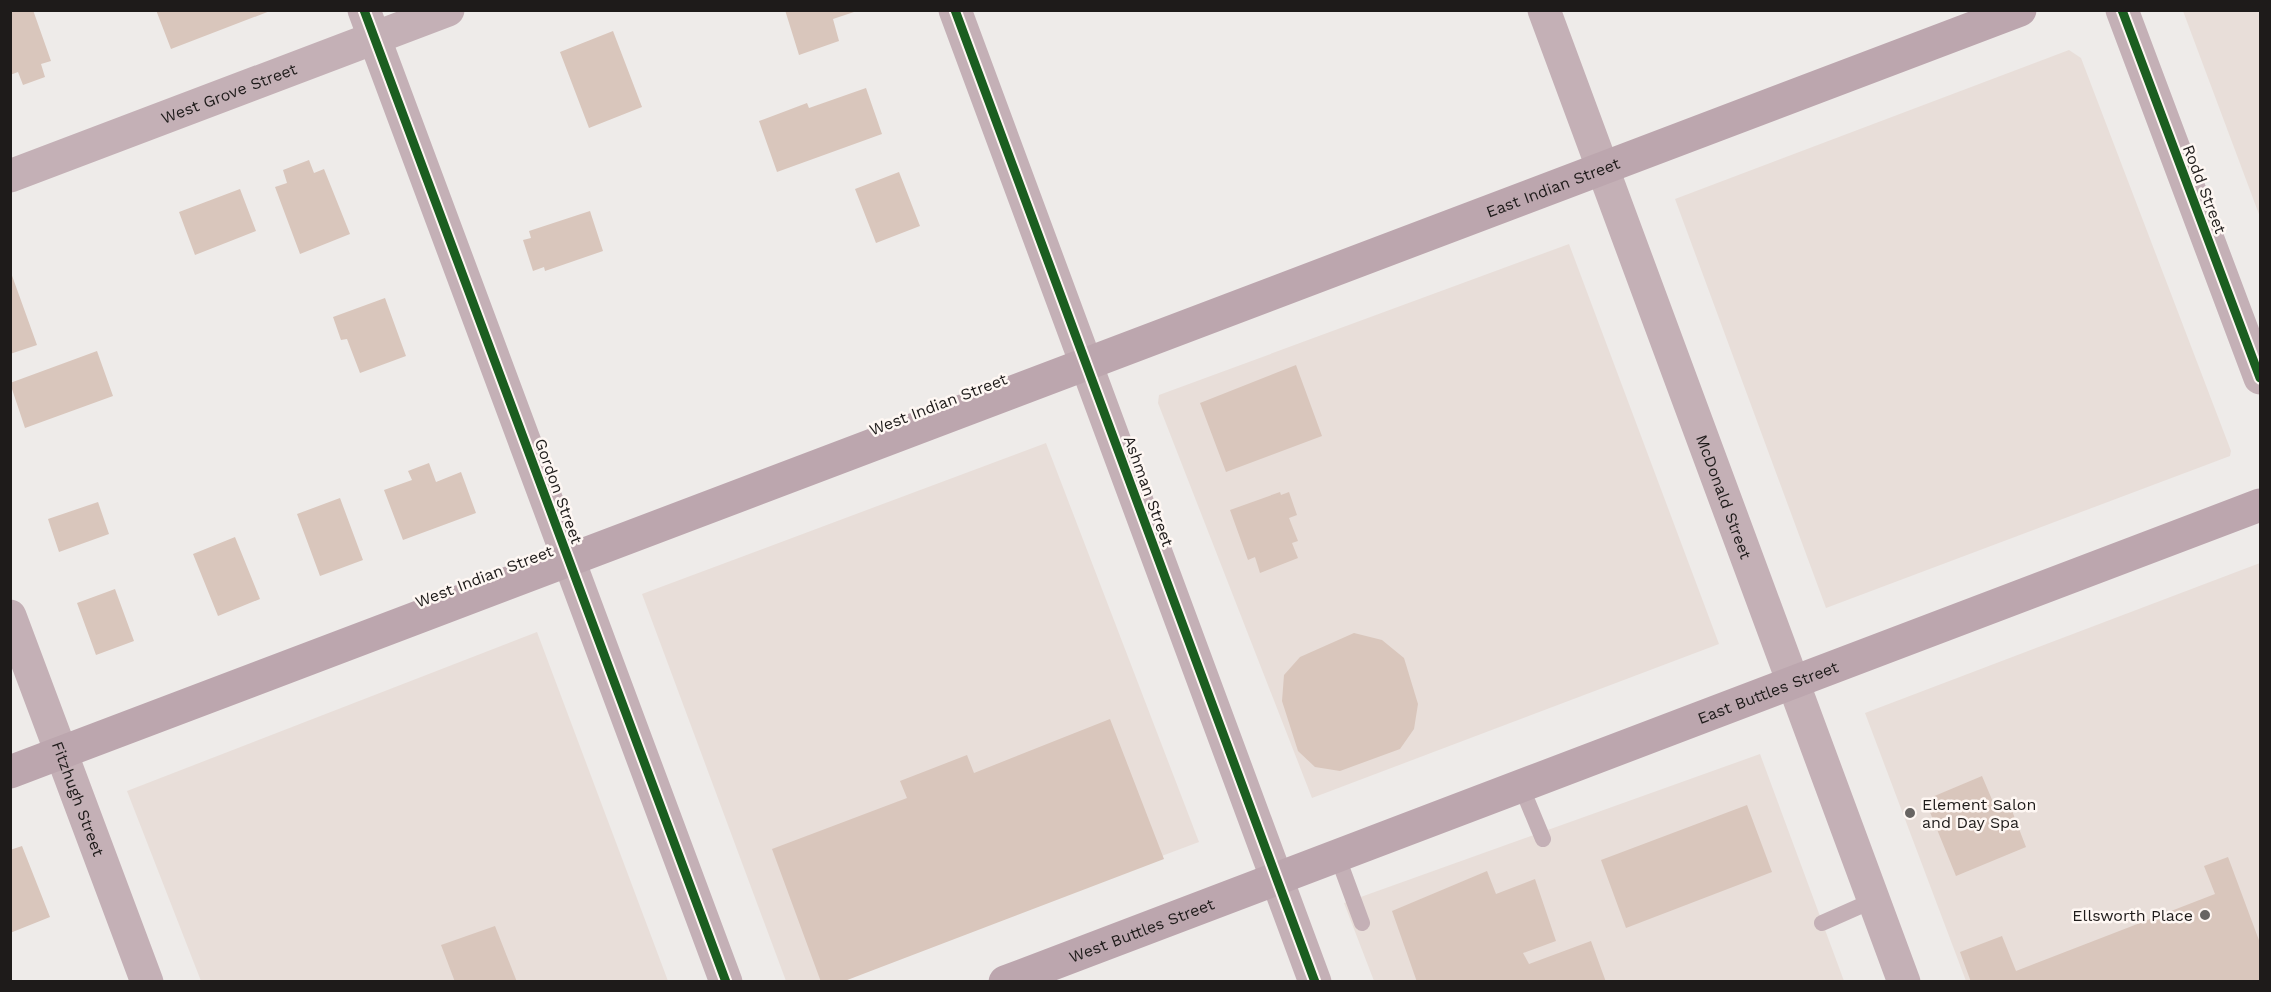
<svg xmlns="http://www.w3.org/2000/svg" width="2271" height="992" font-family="'Work Sans',sans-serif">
<rect width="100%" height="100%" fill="#eeebe9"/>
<!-- built -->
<path fill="#e8ded9" d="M 2183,11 L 2260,11 L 2260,217 Z
M 2069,50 L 2081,58 L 2231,451 L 2230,456 L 1826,608 L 1675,199 Z
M 1569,244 L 1719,644 L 1312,798 L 1158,403 L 1159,395 Z
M 1046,443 L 1199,842 L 829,981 L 786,981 L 642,594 Z
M 2260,563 L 2260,981 L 1966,981 L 1865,713 Z
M 537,632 L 668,981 L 201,981 L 127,791 Z
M 1760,754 L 1844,981 L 1374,981 L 1344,903 Z"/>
<!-- building -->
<path fill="#d9c6bc" d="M 10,10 L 33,10 L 51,61 L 41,64 L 45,77 L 23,85 L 18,72 L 10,75 Z
M 156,10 L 270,10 L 270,11 L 171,49 Z
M 785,10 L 854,10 L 854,12 L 833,19 L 839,41 L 799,55 Z
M 613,31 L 642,107 L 589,128 L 560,52 Z
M 866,88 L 882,134 L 777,172 L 759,121 L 807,103 L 809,108 Z
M 309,160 L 314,173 L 324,169 L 350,234 L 300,254 L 275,187 L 287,183 L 283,170 Z
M 899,172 L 920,226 L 876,243 L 855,189 Z
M 240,189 L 256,231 L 195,255 L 179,212 Z
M 590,211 L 603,251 L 545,271 L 544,267 L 533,271 L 523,240 L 531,238 L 529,231 Z
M 10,270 L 37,345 L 10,354 Z
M 385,298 L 406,356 L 360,373 L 347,339 L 341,340 L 333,317 Z
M 97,351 L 113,396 L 25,428 L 10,383 Z
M 1296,365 L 1322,436 L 1226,472 L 1200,403 Z
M 429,463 L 436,482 L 461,472 L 476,513 L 403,540 L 384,490 L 412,480 L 408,471 Z
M 1280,492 L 1281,495 L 1289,492 L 1297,515 L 1289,518 L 1298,541 L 1292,543 L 1298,558 L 1260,573 L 1255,557 L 1248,560 L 1230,510 Z
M 340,498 L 363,560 L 320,576 L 297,514 Z
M 98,502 L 109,534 L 59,552 L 48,519 Z
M 235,537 L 260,599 L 218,616 L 193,554 Z
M 115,589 L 134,641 L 96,655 L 77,603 Z
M 1354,633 L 1382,640 L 1404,658 L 1418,704 L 1414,729 L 1400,749 L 1340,771 L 1315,767 L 1298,751 L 1282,701 L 1284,675 L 1300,657 Z
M 1110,719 L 1164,859 L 842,982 L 821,982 L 772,849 L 907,798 L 900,781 L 967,755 L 974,773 Z
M 1982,776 L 1996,809 L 2009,803 L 2026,847 L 1956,876 L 1925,800 Z
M 1747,805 L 1772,872 L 1626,928 L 1601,860 Z
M 22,846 L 50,917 L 10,933 L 10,850 Z
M 2228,857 L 2260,943 L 2260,982 L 1971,982 L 1960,952 L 2002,936 L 2016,971 L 2215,894 L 2204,866 Z
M 1487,871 L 1496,894 L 1535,879 L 1556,941 L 1523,953 L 1529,964 L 1591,941 L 1606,982 L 1417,982 L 1392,911 Z
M 495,926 L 517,982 L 455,982 L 441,945 Z"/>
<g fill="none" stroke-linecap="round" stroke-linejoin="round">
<!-- service -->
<path stroke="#c4b0b6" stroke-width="16" d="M 1521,786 L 1543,839
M 1337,855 L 1362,923
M 1822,923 L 1874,900"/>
<!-- minor -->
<g stroke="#c4b0b6" stroke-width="33">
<path d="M 364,10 L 726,982"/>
<path id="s1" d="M 1544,10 L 1904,982"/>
<path id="s2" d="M 10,176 L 448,10"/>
<path id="s3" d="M 10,616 L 147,982"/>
</g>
<!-- tertiary -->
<path stroke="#c4b0b6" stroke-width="33" d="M 955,10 L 1315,982
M 2122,10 L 2260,378"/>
<!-- trunk -->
<g stroke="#bca6ae" stroke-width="33">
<path id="s4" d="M 10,772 L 2020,10"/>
<path id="s5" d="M 1005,982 L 2260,505"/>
</g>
<!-- cycleway casing -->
<g stroke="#fef7f3" stroke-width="13">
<path id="cycleway" d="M 364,10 L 726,982
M 955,10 L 1315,982
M 2122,10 L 2260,378"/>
</g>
<!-- cycleway -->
<use href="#cycleway" stroke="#1b5e20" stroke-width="9"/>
</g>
<!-- markers -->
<g fill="#676462" stroke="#fef7f3" stroke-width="2">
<circle cx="1910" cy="813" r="6"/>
<circle cx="2205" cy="915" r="6"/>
</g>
<g text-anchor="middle" stroke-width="5" stroke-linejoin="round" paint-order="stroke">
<!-- street labels -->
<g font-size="16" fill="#1e1b1a" stroke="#fef7f3">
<text dy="6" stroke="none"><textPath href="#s2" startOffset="234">West Grove Street</textPath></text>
<text dy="6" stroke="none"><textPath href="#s4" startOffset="1650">East Indian Street</textPath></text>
<text transform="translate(2205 189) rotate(69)" y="6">Rodd Street</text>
<text transform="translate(938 404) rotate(-21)" y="6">West Indian Street</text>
<text transform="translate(559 491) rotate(70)" y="6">Gordon Street</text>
<text transform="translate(1149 491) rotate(70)" y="6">Ashman Street</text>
<text dy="6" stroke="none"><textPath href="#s1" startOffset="519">McDonald Street</textPath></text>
<text transform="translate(484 576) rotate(-21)" y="6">West Indian Street</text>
<text dy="6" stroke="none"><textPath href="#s5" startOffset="816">East Buttles Street</textPath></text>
<text dy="6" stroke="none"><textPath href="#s3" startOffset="195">Fitzhugh Street</textPath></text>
<text dy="6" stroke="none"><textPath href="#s5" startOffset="146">West Buttles Street</textPath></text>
</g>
<!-- poi labels -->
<g font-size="16" fill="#1e1b1a" stroke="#fef7f3" text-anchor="start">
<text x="1922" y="810">Element Salon<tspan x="1922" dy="18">and Day Spa</tspan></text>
<text x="2193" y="921" text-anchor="end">Ellsworth Place</text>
</g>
</g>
<!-- border -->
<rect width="2271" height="992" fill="none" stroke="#1e1b1a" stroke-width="24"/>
</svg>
